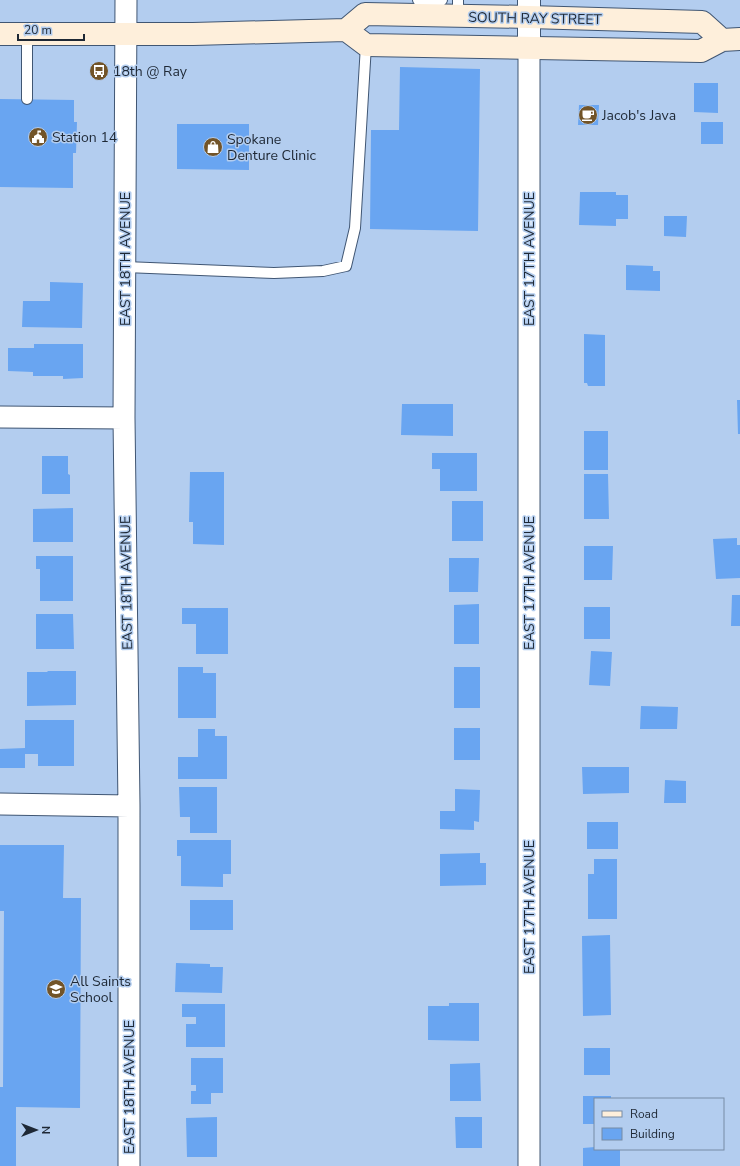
<svg xmlns="http://www.w3.org/2000/svg" width="740" height="1166" font-family="'Nunito Sans',sans-serif">
<rect width="100%" height="100%" fill="#b3cdef"/>
<!-- building -->
<path fill="#69a5f1" d="M 400,67 L 480,69 L 478,231 L 370,229 L 371,130 L 399,130 Z
M 694,83 L 718,83 L 718,113 L 694,112 Z
M 0,99 L 74,100 L 74,122 L 77,122 L 76,153 L 73,153 L 73,188 L 0,187 Z
M 579,105 L 599,105 L 598,125 L 578,125 Z
M 701,122 L 723,122 L 723,144 L 701,144 Z
M 177,124 L 249,124 L 249,170 L 177,169 Z
M 580,192 L 616,192 L 616,195 L 628,195 L 628,219 L 616,219 L 616,226 L 579,225 Z
M 664,216 L 687,216 L 686,237 L 664,236 Z
M 626,265 L 653,266 L 653,271 L 660,271 L 660,291 L 626,290 Z
M 50,282 L 83,283 L 82,328 L 22,327 L 23,301 L 50,301 Z
M 584,334 L 605,335 L 605,386 L 588,386 L 587,383 L 584,383 Z
M 34,344 L 83,344 L 83,378 L 63,379 L 63,376 L 33,376 L 33,372 L 8,371 L 8,348 L 34,348 Z
M 737,400 L 740,400 L 740,434 L 738,434 Z
M 402,404 L 453,404 L 453,436 L 401,435 Z
M 584,431 L 608,431 L 608,470 L 584,470 Z
M 432,453 L 477,453 L 477,491 L 440,491 L 440,469 L 432,469 Z
M 42,456 L 68,456 L 68,474 L 70,475 L 70,494 L 42,494 Z
M 190,472 L 224,472 L 224,545 L 193,544 L 193,522 L 189,522 Z
M 584,474 L 608,474 L 609,519 L 584,519 Z
M 452,501 L 483,501 L 483,541 L 452,541 Z
M 73,508 L 73,542 L 33,542 L 33,509 Z
M 737,538 L 737,545 L 740,545 L 740,578 L 716,579 L 713,539 Z
M 584,546 L 613,546 L 612,580 L 584,580 Z
M 36,556 L 73,556 L 73,601 L 40,601 L 40,569 L 36,569 Z
M 449,558 L 479,558 L 478,592 L 449,592 Z
M 732,595 L 740,595 L 740,626 L 731,626 Z
M 479,604 L 479,644 L 454,644 L 454,605 Z
M 584,607 L 610,607 L 610,639 L 584,639 Z
M 182,608 L 228,608 L 228,654 L 196,654 L 196,624 L 182,624 Z
M 36,614 L 73,614 L 74,649 L 36,649 Z
M 591,651 L 612,652 L 610,686 L 589,685 Z
M 178,667 L 203,667 L 203,673 L 216,673 L 216,718 L 178,718 Z
M 454,667 L 480,667 L 480,708 L 454,708 Z
M 47,671 L 76,671 L 76,705 L 27,706 L 27,672 L 48,672 Z
M 641,706 L 678,707 L 677,729 L 640,729 Z
M 25,720 L 74,720 L 74,766 L 38,766 L 38,754 L 25,754 L 25,768 L 0,768 L 0,749 L 25,748 Z
M 454,728 L 480,728 L 480,760 L 454,760 Z
M 198,729 L 215,729 L 215,736 L 227,736 L 227,779 L 178,779 L 178,757 L 198,757 Z
M 582,767 L 629,767 L 629,793 L 583,794 Z
M 665,780 L 686,781 L 686,803 L 664,803 Z
M 179,787 L 217,787 L 217,833 L 190,833 L 190,817 L 180,817 Z
M 455,789 L 480,790 L 479,822 L 474,821 L 474,830 L 440,829 L 440,811 L 455,811 Z
M 587,822 L 618,822 L 618,849 L 587,849 Z
M 177,840 L 231,840 L 231,874 L 223,874 L 223,887 L 181,886 L 181,856 L 177,856 Z
M 0,845 L 64,845 L 63,898 L 81,898 L 80,1108 L 16,1107 L 16,1166 L 0,1166 L 0,1087 L 3,1087 L 4,911 L 0,911 Z
M 480,853 L 480,863 L 486,863 L 486,885 L 440,886 L 440,854 Z
M 594,859 L 617,859 L 617,919 L 588,919 L 588,874 L 594,874 Z
M 190,900 L 233,900 L 233,930 L 190,930 Z
M 610,935 L 611,1015 L 583,1016 L 582,936 Z
M 176,963 L 210,964 L 210,967 L 223,967 L 222,993 L 175,992 Z
M 449,1003 L 479,1003 L 479,1041 L 428,1040 L 428,1006 L 449,1006 Z
M 182,1004 L 225,1004 L 225,1047 L 186,1047 L 186,1024 L 196,1024 L 196,1017 L 182,1017 Z
M 584,1048 L 610,1048 L 610,1075 L 584,1075 Z
M 191,1058 L 223,1058 L 223,1093 L 211,1093 L 211,1104 L 191,1104 L 191,1091 L 196,1091 L 196,1085 L 191,1085 Z
M 480,1063 L 481,1101 L 450,1101 L 450,1064 Z
M 583,1096 L 611,1096 L 611,1099 L 595,1099 L 595,1124 L 583,1124 Z
M 217,1117 L 217,1157 L 187,1157 L 186,1118 Z
M 455,1117 L 482,1117 L 482,1148 L 456,1148 Z
M 595,1147 L 595,1149 L 620,1149 L 620,1166 L 583,1166 L 583,1148 Z"/>
<g fill="none" stroke-linecap="round" stroke-linejoin="round">
<!-- service casing -->
<g stroke="#405673" stroke-width="12">
<path id="service" d="M 418,0 L 441,1 L 442,0
M 458,0 L 458,16
M 27,99 L 27,34
M 125,267 L 274,273 L 323,271 L 346,266 L 355,228 L 366,45"/>
</g>
<!-- minor casing -->
<g stroke="#405673" stroke-width="23">
<path id="minor" d="M 126,0 L 124,418 L 129,806 L 129,1166
M 529,48 L 529,1166
M 0,417 L 124,418
M 0,804 L 129,806"/>
</g>
<!-- tertiary casing -->
<g stroke="#405673" stroke-width="24">
<path id="tertiary" d="M 529,0 L 529,48"/>
</g>
<!-- secondary casing -->
<g stroke="#405673" stroke-width="24">
<path id="secondary" d="M 346,30 L 366,45 L 701,51 L 722,40 L 740,39
M 0,34 L 193,34 L 346,30 L 365,14 L 529,17 L 702,22 L 722,40"/>
</g>
<!-- service -->
<use href="#service" stroke="#fff" stroke-width="10"/>
<!-- minor -->
<use href="#minor" stroke="#fff" stroke-width="21"/>
<!-- tertiary -->
<use href="#tertiary" stroke="#fff" stroke-width="22"/>
<!-- secondary -->
<use href="#secondary" stroke="#feefdb" stroke-width="22"/>
</g>
<!-- icons -->
<defs>
<g id="bus-disc" transform="scale(1)"><circle r="9.5" fill="#725428" stroke="#b3cdef"/><path d="M-5-6H5V4H4V6H2V4H-2V6H-4V4H-5ZM-3.5-4V0h7V-4ZM-3.5 1.2v1.5H-2V1.2ZM2 1.2v1.5H3.5V1.2Z" fill="#fff"/></g>
<g id="cafe-disc" transform="scale(1)"><circle r="9.5" fill="#725428" stroke="#b3cdef"/><path d="M-5.5-4.5H6V0H3Q3 3.5 0 3.5H-2.5Q-5.5 3.5-5.5 0ZM3-3.2v2h1.7v-2ZM-6 4.5H4V6H-6Z" fill="#fff"/></g>
<g id="civic-disc" transform="scale(1)"><circle r="9.5" fill="#725428" stroke="#b3cdef"/><path d="M-.6-6.5H3V-4.5H.6V-3L4-1V1h2V6H-6V1h2V-1L-.6-3ZM-1.2 2.5V6h2.4V2.5Z" fill="#fff"/></g>
<g id="shop-disc" transform="scale(1)"><circle r="9.5" fill="#725428" stroke="#b3cdef"/><path d="M-5-2.5h2.3a2.7 3.5 0 0 1 5.4 0H5L5.5 6h-11ZM-1.5-2.5h3a1.5 2.3 0 0 0-3 0Z" fill="#fff"/></g>
<g id="school-disc" transform="scale(1)"><circle r="9.5" fill="#725428" stroke="#b3cdef"/><path d="M0-5L7-2L0 1L-7-2ZM-4 1L0 2.5L4 1V4Q0 6-4 4Z" fill="#fff"/></g>
</defs>
<g fill-rule="evenodd">
<use href="#bus-disc" x="99" y="71"/>
<use href="#cafe-disc" x="588" y="115"/>
<use href="#civic-disc" x="38" y="137"/>
<use href="#shop-disc" x="213" y="147"/>
<use href="#school-disc" x="56" y="989"/>
</g>
<g text-anchor="middle" stroke-width="3" stroke-linejoin="round" paint-order="stroke">
<!-- street labels -->
<g font-size="14" fill="#1e2835" stroke="#b3cdef">
<text transform="translate(535 18) rotate(1)" y="5">SOUTH RAY STREET</text>
<text transform="translate(125 259) rotate(-90)" y="5">EAST 18TH AVENUE</text>
<text transform="translate(529 259) rotate(-90)" y="5">EAST 17TH AVENUE</text>
<text transform="translate(126 583) rotate(-91)" y="5">EAST 18TH AVENUE</text>
<text transform="translate(529 583) rotate(-90)" y="5">EAST 17TH AVENUE</text>
<text transform="translate(529 907) rotate(-90)" y="5">EAST 17TH AVENUE</text>
<text transform="translate(129 1087) rotate(-90)" y="5">EAST 18TH AVENUE</text>
</g>
<!-- poi labels -->
<g font-size="14" fill="#1e2835" stroke="#b3cdef" text-anchor="start">
<text x="113" y="76">18th @ Ray</text>
<text x="602" y="120">Jacob's Java</text>
<text x="52" y="142">Station 14</text>
<text x="227" y="144">Spokane<tspan x="227" dy="16">Denture Clinic</tspan></text>
<text x="70" y="986">All Saints<tspan x="70" dy="16">School</tspan></text>
</g>
</g>
<!-- legend -->
<rect x="594" y="1098" width="130" height="52" fill="#b3cdef" stroke="#778ba5"/>
<rect x="602" y="1111" width="20" height="6" fill="#feefdb" stroke="#778ba5"/>
<text x="630" y="1118" font-size="12" fill="#1e2835">Road</text>
<rect x="602" y="1128" width="20" height="12" fill="#69a5f1" stroke="#778ba5"/>
<text x="630" y="1138" font-size="12" fill="#1e2835">Building</text>
<!-- north arrow -->
<g transform="translate(36 1130) rotate(90)" stroke="#b3cdef" stroke-width="3" paint-order="stroke">
<path d="M0-3L7 15L0 10L-7 15Z" fill="#1e2835"/>
<text y="-6" font-size="11" font-weight="bold" text-anchor="middle" fill="#1e2835">N</text>
</g>
<!-- scale -->
<path d="M18 34v6h66v-6" fill="none" stroke="#1e2835" stroke-width="2"/>
<text x="24" y="34" font-size="12" fill="#1e2835" stroke="#b3cdef" stroke-width="3" paint-order="stroke">20 m</text>
</svg>
